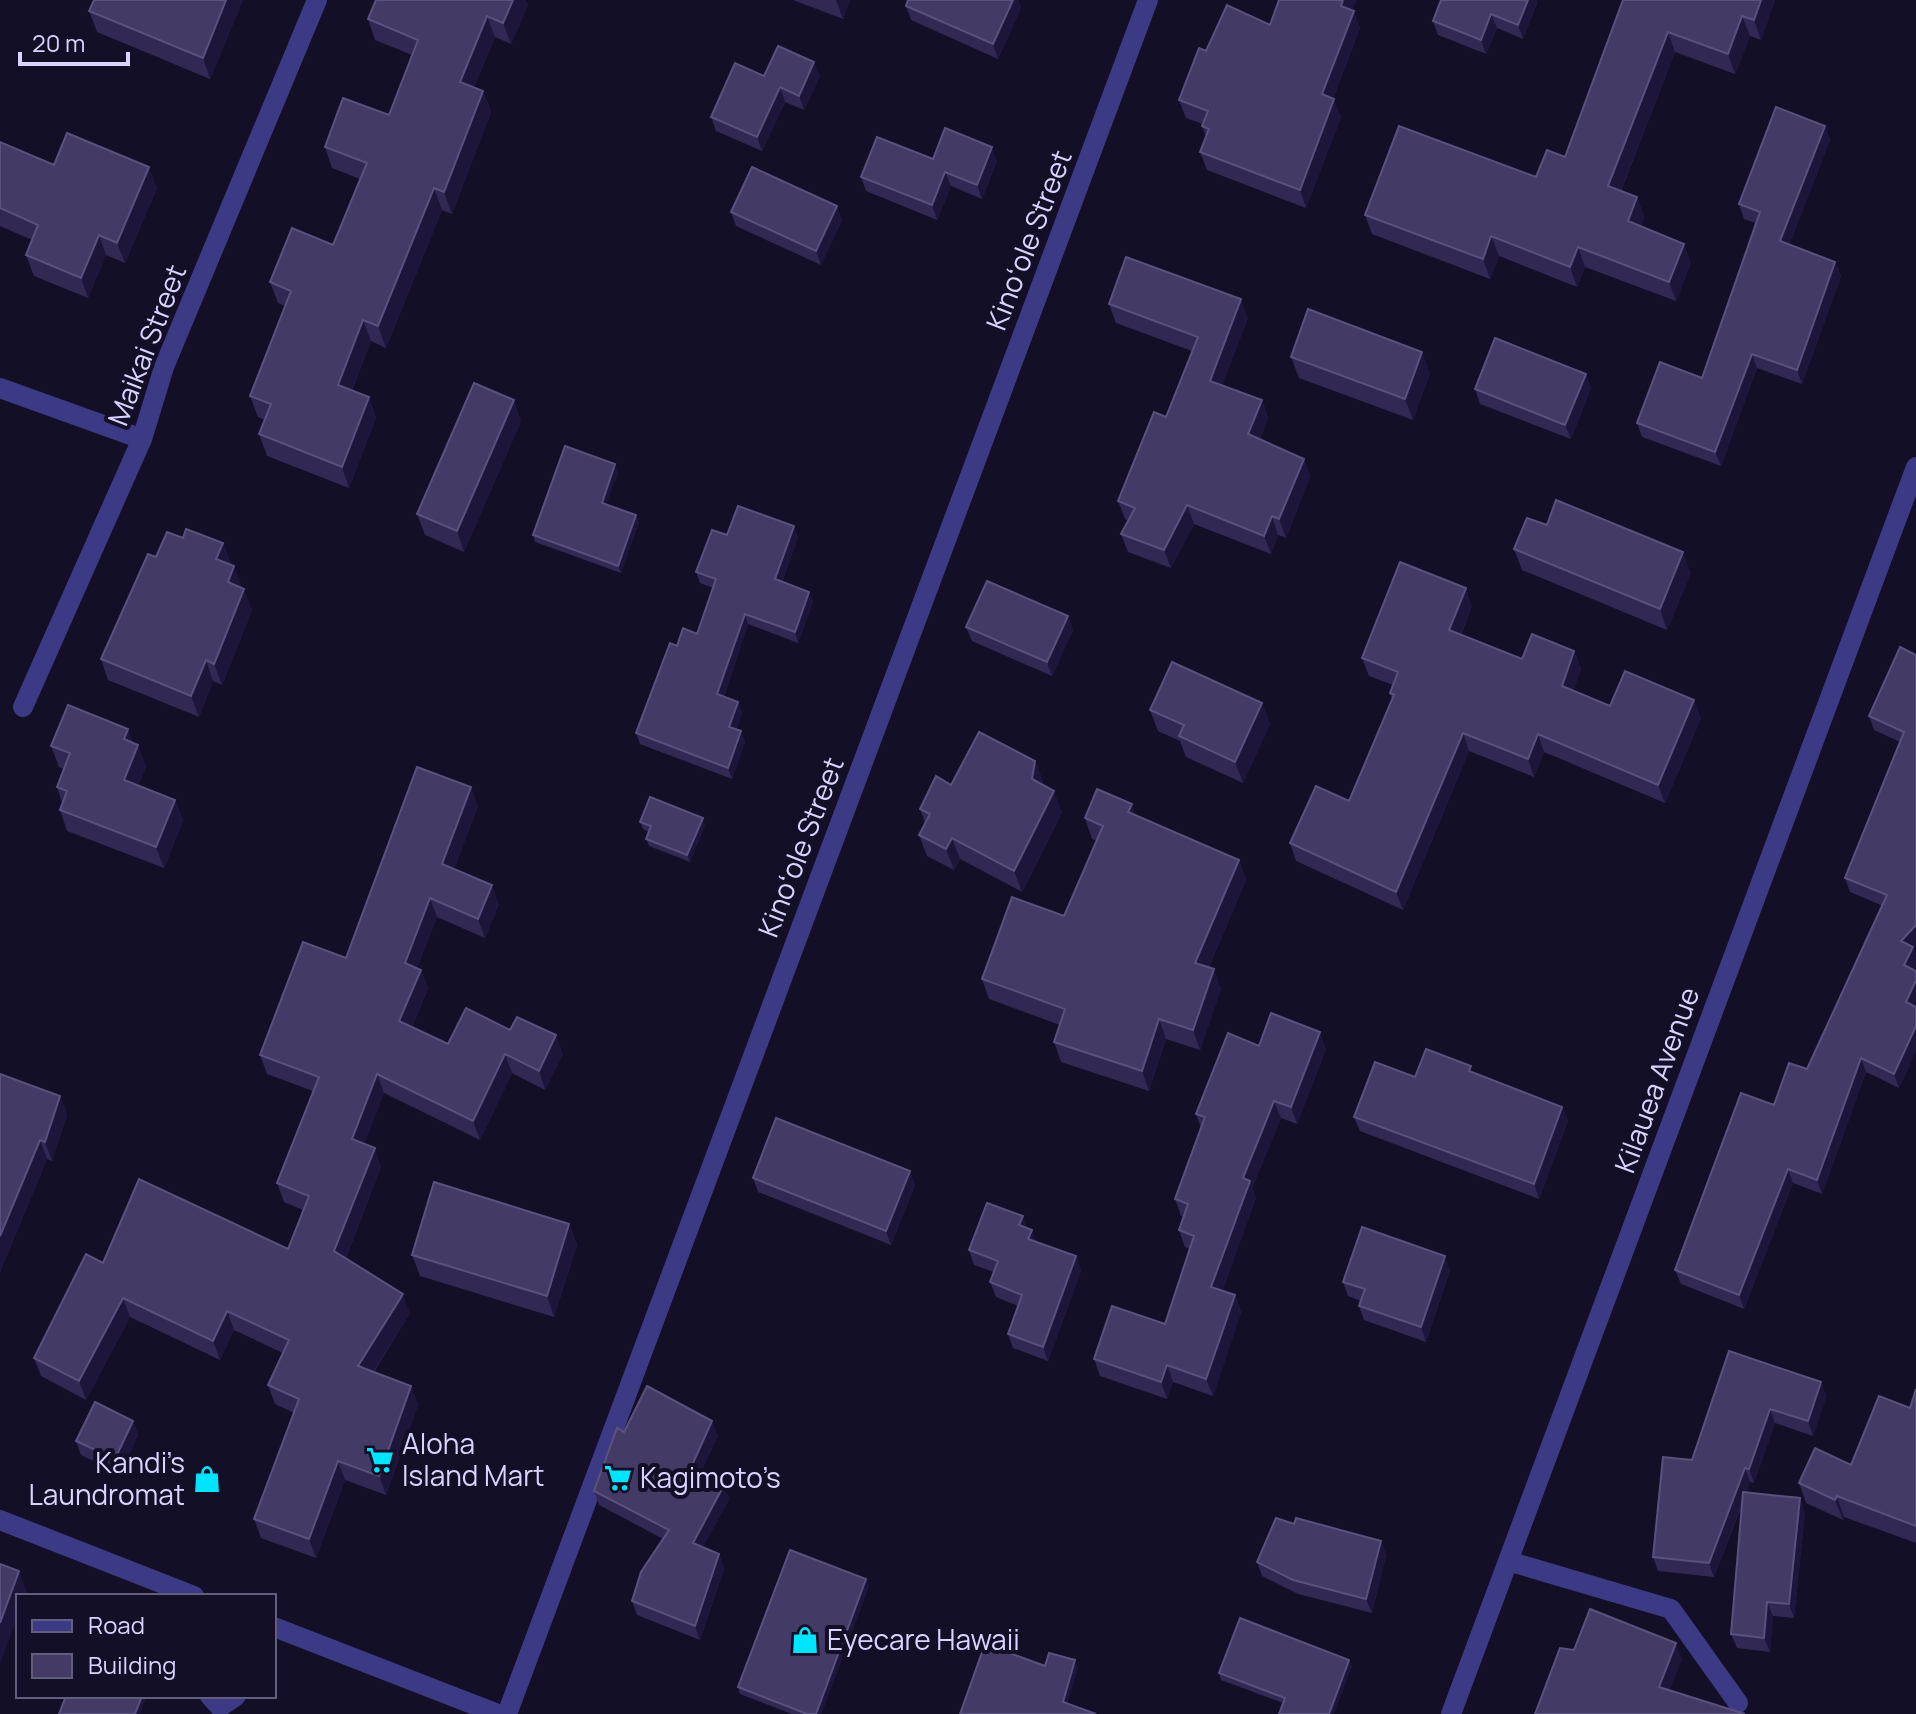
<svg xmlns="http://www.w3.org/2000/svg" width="1916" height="1714" font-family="Manrope,sans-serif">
<rect width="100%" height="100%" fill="#130f26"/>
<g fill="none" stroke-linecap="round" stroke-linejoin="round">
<!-- minor -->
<path stroke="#3d3a85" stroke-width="20" d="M 0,388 L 142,439
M 23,707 L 142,439 L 164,367 L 317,0
M 0,1520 L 194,1596
M 1508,1561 L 1671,1609 L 1738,1703
M 274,1627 L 498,1714
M 210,1696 L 220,1707 L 236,1696
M 507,1714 L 1148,0
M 1451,1714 L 1916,467"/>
</g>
<!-- wall -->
<path fill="#312854" d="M 243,0 L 210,79 L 97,32 L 89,11 Z
M 793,0 L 850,0 L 843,19 Z
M 908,0 L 1018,0 L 1021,8 L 998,59 L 911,20 L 906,6 Z
M 1441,0 L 1536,0 L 1537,3 L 1523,39 L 1497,28 L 1486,54 L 1438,35 L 1433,21 Z
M 1623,0 L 1775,0 L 1761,40 L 1750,36 L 1735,74 L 1675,52 L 1621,191 L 1637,197 L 1644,217 L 1641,226 L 1691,263 L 1676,301 L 1585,267 L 1577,287 L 1499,256 L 1490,279 L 1372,234 L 1365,215 L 1536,177 L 1565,157 Z
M 528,5 L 511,44 L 495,37 L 474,87 L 483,91 L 491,112 L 452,214 L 442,210 L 386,348 L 371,341 L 352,390 L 369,397 L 376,418 L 349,488 L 267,456 L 259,434 L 265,420 L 258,417 L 250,396 L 285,306 L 278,303 L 270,282 L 333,245 L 360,179 L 332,168 L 325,147 L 389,115 L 412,55 L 375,40 L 368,19 Z
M 1353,10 L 1360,28 L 1333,99 L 1341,117 L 1306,208 L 1207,170 L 1200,152 L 1206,137 L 1202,126 L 1203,124 L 1186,118 L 1179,100 L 1206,51 L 1270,25 Z
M 764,76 L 820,76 L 804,110 L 785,102 L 762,151 L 716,131 L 711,117 Z
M 1825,126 L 1830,140 L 1789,245 L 1835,262 L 1841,276 L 1802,384 L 1757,368 L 1721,466 L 1642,437 L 1637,423 L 1702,378 L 1756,223 L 1744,219 L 1739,204 Z
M 0,140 L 1,142 L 54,165 L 157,188 L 125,263 L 106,255 L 88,298 L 34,276 L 26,255 L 32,240 L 0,226 Z
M 933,159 L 997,161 L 982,199 L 951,186 L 937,220 L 866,191 L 861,177 Z
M 731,212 L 842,220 L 821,265 L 736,226 Z
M 1109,304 L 1248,318 L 1222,385 L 1262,400 L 1268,418 L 1260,439 L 1304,459 L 1310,477 L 1286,538 L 1278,535 L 1271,554 L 1194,524 L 1171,568 L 1128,552 L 1121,534 L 1128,521 L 1125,519 L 1118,501 L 1166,417 L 1192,351 L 1116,323 Z
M 1291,357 L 1430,373 L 1413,420 L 1299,378 Z
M 1591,388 L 1571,439 L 1480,404 L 1475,389 Z
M 521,421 L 464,552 L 425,535 L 417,514 Z
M 618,472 L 606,504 L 639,522 L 621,573 L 535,542 L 533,535 Z
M 1547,525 L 1691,573 L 1667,630 L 1522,570 L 1514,549 Z
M 727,535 L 798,537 L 782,582 L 809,592 L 813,602 L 798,643 L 748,624 L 724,697 L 738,702 L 742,713 L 736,730 L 741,731 L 745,742 L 732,779 L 640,744 L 636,733 L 677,646 L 697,634 L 713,588 L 700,583 L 696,572 Z
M 183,538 L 223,543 L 231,564 L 252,610 L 222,685 L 213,681 L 199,717 L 108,680 L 101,659 L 156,557 Z
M 1472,606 L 1461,635 L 1522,659 L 1574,651 L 1581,669 L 1573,691 L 1610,706 L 1701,718 L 1665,803 L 1544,752 L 1534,777 L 1469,751 L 1403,910 L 1296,861 L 1290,843 L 1349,801 L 1392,700 L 1390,693 L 1393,685 L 1369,676 L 1362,658 Z
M 1068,616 L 1073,630 L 1052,676 L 972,641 L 966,627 Z
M 1916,655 L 1913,947 L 1916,955 L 1916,966 L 1914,970 L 1916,971 L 1916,1051 L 1899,1088 L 1866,1072 L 1822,1194 L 1793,1183 L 1744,1309 L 1681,1284 L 1675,1270 L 1774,1105 L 1807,1069 L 1883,906 L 1850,892 L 1845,878 L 1900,742 L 1874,730 L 1869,716 Z
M 1262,703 L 1270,724 L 1243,783 L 1186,757 L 1180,741 L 1158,731 L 1150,710 Z
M 133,743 L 146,766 L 138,786 L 175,800 L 183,821 L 164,868 L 67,831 L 60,810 L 62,803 L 57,787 L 64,769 L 59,767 L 51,746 Z
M 1035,761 L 1043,782 L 1042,785 L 1062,812 L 1022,892 L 960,859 L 954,870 L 927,856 L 919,835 L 925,823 L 920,809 L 951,785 Z
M 478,806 L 454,869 L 499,904 L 485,938 L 437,917 L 417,968 L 421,970 L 428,989 L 412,1027 L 448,1044 L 510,1030 L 563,1054 L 545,1090 L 512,1073 L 480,1140 L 384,1093 L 364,1144 L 381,1167 L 346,1258 L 410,1313 L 374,1372 L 411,1386 L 418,1405 L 386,1495 L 345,1480 L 316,1558 L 261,1538 L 254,1519 L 294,1413 L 275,1404 L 268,1385 L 283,1353 L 234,1330 L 220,1360 L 130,1317 L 86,1400 L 41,1376 L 34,1358 L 103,1263 L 288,1249 L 303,1210 L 284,1202 L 277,1183 L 313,1091 L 267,1074 L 260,1055 Z
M 1136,815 L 1239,860 L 1246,880 L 1209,967 L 1221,989 L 1200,1050 L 1166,1039 L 1149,1091 L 1061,1062 L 1054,1042 L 1060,1025 L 989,999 L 982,979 L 1064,916 L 1097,841 L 1092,839 L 1085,818 Z
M 640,822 L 705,825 L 690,862 L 649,846 L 646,839 L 649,832 L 643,829 Z
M 1259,1046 L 1326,1049 L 1297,1124 L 1281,1118 L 1252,1188 L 1256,1198 L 1222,1291 L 1235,1295 L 1241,1312 L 1213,1396 L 1173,1382 L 1167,1399 L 1100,1376 L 1094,1359 L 1165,1324 L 1190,1249 L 1185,1247 L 1179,1230 L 1184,1217 L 1181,1216 L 1175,1199 L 1201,1128 L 1196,1114 Z
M 1474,1073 L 1562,1107 L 1568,1121 L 1539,1199 L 1360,1131 L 1354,1117 L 1415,1077 Z
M 0,1074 L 60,1096 L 67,1115 L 52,1161 L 47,1159 L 0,1272 Z
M 910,1171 L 915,1185 L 891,1245 L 758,1192 L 753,1178 Z
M 569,1224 L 577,1245 L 554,1317 L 420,1276 L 412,1255 Z
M 1028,1228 L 1036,1241 L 1076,1256 L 1081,1271 L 1048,1361 L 1013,1348 L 1008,1334 L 1018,1306 L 996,1297 L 990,1282 L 994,1272 L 974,1265 L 969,1250 Z
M 1450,1270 L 1426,1342 L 1364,1320 L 1359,1306 L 1361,1301 L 1348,1296 L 1343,1282 Z
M 1729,1351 L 1821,1382 L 1826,1397 L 1813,1436 L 1775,1423 L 1754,1483 L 1750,1482 L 1746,1493 L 1805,1513 L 1794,1618 L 1773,1616 L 1770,1652 L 1737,1648 L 1731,1634 L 1742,1505 L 1714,1577 L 1658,1571 L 1653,1557 L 1692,1460 Z
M 1916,1389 L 1916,1543 L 1844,1517 L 1843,1520 L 1806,1503 L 1799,1483 L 1851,1465 L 1910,1408 Z
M 133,1421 L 138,1435 L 120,1474 L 81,1455 L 76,1441 Z
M 624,1432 L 718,1435 L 699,1476 L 724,1485 L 729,1499 L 703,1547 L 719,1554 L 724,1569 L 700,1640 L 637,1615 L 632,1601 L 663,1539 L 599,1505 L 594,1491 Z
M 1294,1524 L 1381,1541 L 1386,1555 L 1372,1613 L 1298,1594 L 1262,1576 L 1257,1562 Z
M 869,1586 L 821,1714 L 792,1714 L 740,1694 L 738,1687 Z
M 1349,1660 L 1352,1667 L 1283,1703 L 1221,1680 L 1219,1673 Z"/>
<!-- shaded-wall -->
<path fill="#1d163a" d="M 226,0 L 243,0 L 210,79 L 203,58 Z
M 513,0 L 526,0 L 528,5 L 511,44 L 503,23 Z
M 836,0 L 850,0 L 843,19 Z
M 1013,0 L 1018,0 L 1021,8 L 998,59 L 993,44 Z
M 1343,0 L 1357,0 L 1347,23 L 1341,6 Z
M 1528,0 L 1536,0 L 1537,3 L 1523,39 L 1518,25 Z
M 1761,0 L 1775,0 L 1761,40 L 1754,20 Z
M 1354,11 L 1360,28 L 1328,112 L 1322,94 Z
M 1491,14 L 1497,28 L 1486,54 L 1481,40 Z
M 487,16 L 495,37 L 467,103 L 460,82 Z
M 1742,16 L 1750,36 L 1735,74 L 1728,54 Z
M 1668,32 L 1675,52 L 1615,205 L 1608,186 Z
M 814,62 L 820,76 L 804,110 L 799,96 Z
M 780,87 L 785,102 L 762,151 L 757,137 Z
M 483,91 L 491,112 L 452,214 L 444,192 Z
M 1334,99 L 1341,117 L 1306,208 L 1300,190 Z
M 1825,126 L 1830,140 L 1785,256 L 1780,241 Z
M 992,147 L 997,161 L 982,199 L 977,185 Z
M 149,167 L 157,188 L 125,263 L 117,243 Z
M 945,172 L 951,186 L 937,220 L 932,205 Z
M 434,188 L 442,210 L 386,348 L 378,326 Z
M 1637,197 L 1644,217 L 1635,241 L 1628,221 Z
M 837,206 L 842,220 L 821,265 L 816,251 Z
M 99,235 L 106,255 L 88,298 L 81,278 Z
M 1491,236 L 1499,256 L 1490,279 L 1483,259 Z
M 1684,244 L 1691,263 L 1676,301 L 1669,282 Z
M 1578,247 L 1585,267 L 1577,287 L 1570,267 Z
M 1835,262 L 1841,276 L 1802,384 L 1797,370 Z
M 1241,299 L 1248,318 L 1217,399 L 1210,381 Z
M 363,320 L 371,341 L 345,406 L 338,385 Z
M 1422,352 L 1430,373 L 1413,420 L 1405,399 Z
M 1752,354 L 1757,368 L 1721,466 L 1715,452 Z
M 1586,374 L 1591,388 L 1571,439 L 1565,425 Z
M 369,397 L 376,418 L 349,488 L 342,467 Z
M 514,400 L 521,421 L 464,552 L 457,531 Z
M 1262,400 L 1268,418 L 1255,452 L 1248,434 Z
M 1304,459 L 1310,477 L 1286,538 L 1279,519 Z
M 615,464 L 618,472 L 604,510 L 602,503 Z
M 1187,505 L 1194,524 L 1171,568 L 1164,550 Z
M 636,515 L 639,522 L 621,573 L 618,566 Z
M 1272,516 L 1278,535 L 1271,554 L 1264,536 Z
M 794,526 L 798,537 L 779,590 L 775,579 Z
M 223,543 L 231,564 L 216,559 Z
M 1683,552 L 1691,573 L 1667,630 L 1660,609 Z
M 234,566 L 242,587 L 235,603 L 228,582 Z
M 1466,588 L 1472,606 L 1455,648 L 1449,630 Z
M 244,589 L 252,610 L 222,685 L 214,664 Z
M 809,592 L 813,602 L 798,643 L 795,632 Z
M 745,614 L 748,624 L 721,705 L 717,694 Z
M 1068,616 L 1073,630 L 1052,676 L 1047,662 Z
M 1574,651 L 1581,669 L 1569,704 L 1562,686 Z
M 206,660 L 213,681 L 199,717 L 191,696 Z
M 1694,700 L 1701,718 L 1665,803 L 1658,785 Z
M 738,702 L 742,713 L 733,738 L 729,727 Z
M 1262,703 L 1270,724 L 1243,783 L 1235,762 Z
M 128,729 L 136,751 L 124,739 Z
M 741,731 L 745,742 L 732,779 L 728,768 Z
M 1463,733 L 1469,751 L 1403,910 L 1396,892 Z
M 1538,734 L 1544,752 L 1534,777 L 1528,759 Z
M 138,745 L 146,766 L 132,801 L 124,780 Z
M 1035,761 L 1043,782 L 1039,800 L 1032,779 Z
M 471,787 L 478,806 L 449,883 L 442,864 Z
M 1054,791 L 1062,812 L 1022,892 L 1014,871 Z
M 175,800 L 183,821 L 164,868 L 156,847 Z
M 1132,804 L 1139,824 L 1128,812 Z
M 703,818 L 705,825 L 690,862 L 687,855 Z
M 952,838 L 960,859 L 954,870 L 946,849 Z
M 1239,860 L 1246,880 L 1202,983 L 1195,963 Z
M 492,885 L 499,904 L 485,938 L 478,919 Z
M 430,898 L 437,917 L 412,982 L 405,963 Z
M 1916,925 L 1916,945 L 1913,947 L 1916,955 L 1916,966 L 1909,980 L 1904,965 L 1901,941 Z
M 1214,969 L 1221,989 L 1200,1050 L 1193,1030 Z
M 421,970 L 428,989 L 406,1040 L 399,1021 Z
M 1916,980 L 1916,1006 L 1911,1016 L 1906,1002 Z
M 1159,1019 L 1166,1039 L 1149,1091 L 1142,1071 Z
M 1916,1026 L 1916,1051 L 1899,1088 L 1894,1074 Z
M 1320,1032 L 1326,1049 L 1297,1124 L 1291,1107 Z
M 556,1035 L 563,1054 L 545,1090 L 539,1071 Z
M 505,1054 L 512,1073 L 480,1140 L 473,1121 Z
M 1861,1058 L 1866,1072 L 1822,1194 L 1817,1180 Z
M 377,1074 L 384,1093 L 359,1158 L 352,1139 Z
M 60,1096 L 67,1115 L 52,1161 L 45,1142 Z
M 1274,1101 L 1281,1118 L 1252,1188 L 1256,1198 L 1218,1304 L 1211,1287 L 1243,1178 Z
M 1562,1107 L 1568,1121 L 1539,1199 L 1534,1184 Z
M 40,1140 L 47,1159 L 0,1272 L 0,1236 Z
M 375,1148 L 381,1167 L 341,1270 L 334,1251 Z
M 1788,1169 L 1793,1183 L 1744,1309 L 1739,1295 Z
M 910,1171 L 915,1185 L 891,1245 L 886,1231 Z
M 1023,1216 L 1028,1230 L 1019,1225 Z
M 569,1224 L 577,1245 L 554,1317 L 547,1296 Z
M 1032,1230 L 1037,1244 L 1028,1239 Z
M 1076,1256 L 1081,1271 L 1048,1361 L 1043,1347 Z
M 1445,1256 L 1450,1270 L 1426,1342 L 1421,1327 Z
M 403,1294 L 410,1313 L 365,1385 L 358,1366 Z
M 1235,1295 L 1241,1312 L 1213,1396 L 1206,1379 Z
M 123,1298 L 130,1317 L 86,1400 L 79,1381 Z
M 227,1311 L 234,1330 L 220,1360 L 213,1341 Z
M 1167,1365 L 1173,1382 L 1167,1399 L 1161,1382 Z
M 1821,1382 L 1826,1397 L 1813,1436 L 1808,1421 Z
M 411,1386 L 418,1405 L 386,1495 L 379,1476 Z
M 1770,1409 L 1775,1423 L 1754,1483 L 1749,1469 Z
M 133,1421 L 138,1435 L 120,1474 L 115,1459 Z
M 712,1421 L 718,1435 L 694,1486 L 689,1472 Z
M 338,1461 L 345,1480 L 316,1558 L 309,1539 Z
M 1745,1468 L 1750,1482 L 1714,1577 L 1709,1563 Z
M 724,1485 L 729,1499 L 698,1557 L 693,1543 Z
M 1837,1496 L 1844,1517 L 1843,1520 L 1835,1500 Z
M 1800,1498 L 1805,1513 L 1794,1618 L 1789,1604 Z
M 1381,1541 L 1386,1555 L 1372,1613 L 1366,1599 Z
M 719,1554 L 724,1569 L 700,1640 L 695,1626 Z
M 19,1571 L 27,1592 L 26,1596 L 18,1596 L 18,1616 L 0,1664 L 0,1623 Z
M 866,1579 L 869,1586 L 821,1714 L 816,1714 Z
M 1767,1602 L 1773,1616 L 1770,1652 L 1764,1638 Z
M 1676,1643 L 1682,1659 L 1665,1703 L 1659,1687 Z
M 1075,1660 L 1078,1668 L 1066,1709 L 1063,1702 Z
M 1349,1660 L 1352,1667 L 1334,1714 L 1329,1714 Z
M 142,1696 L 147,1696 L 140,1714 L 135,1714 Z"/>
<!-- building -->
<path fill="#433a66" stroke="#5a527e" stroke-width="2" d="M 94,0 L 226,0 L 203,58 L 89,11 Z
M 376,0 L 513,0 L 503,23 L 487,16 L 460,82 L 483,91 L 444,192 L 434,188 L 378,326 L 363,320 L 338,385 L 369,397 L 342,467 L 259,434 L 271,404 L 250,396 L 291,291 L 270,282 L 292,228 L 333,245 L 367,163 L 325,147 L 343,98 L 389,115 L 418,40 L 368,19 Z
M 908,0 L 1013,0 L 993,44 L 906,6 Z
M 1279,0 L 1343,0 L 1341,6 L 1354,11 L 1322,94 L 1334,99 L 1300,190 L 1200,152 L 1209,129 L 1202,126 L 1208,111 L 1179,100 L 1199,48 L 1206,51 L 1227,5 L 1270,25 Z
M 1441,0 L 1528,0 L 1518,25 L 1491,14 L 1481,40 L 1433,21 Z
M 1623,0 L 1761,0 L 1754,20 L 1742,16 L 1728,54 L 1668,32 L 1608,186 L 1637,197 L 1628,221 L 1684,244 L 1669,282 L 1578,247 L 1570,267 L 1491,236 L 1483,259 L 1365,215 L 1399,126 L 1536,177 L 1547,150 L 1565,157 Z
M 778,46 L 814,62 L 799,96 L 780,87 L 757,137 L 711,117 L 735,63 L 764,76 Z
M 1776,107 L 1825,126 L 1780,241 L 1835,262 L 1797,370 L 1752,354 L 1715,452 L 1637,423 L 1660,362 L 1702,378 L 1760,212 L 1739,204 Z
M 945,128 L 992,147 L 977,185 L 945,172 L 932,205 L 861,177 L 877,137 L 933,159 Z
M 67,133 L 149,167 L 117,243 L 99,235 L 81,278 L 26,255 L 38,225 L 0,208 L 0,142 L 54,165 Z
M 752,167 L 837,206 L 816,251 L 731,212 Z
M 1126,257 L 1241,299 L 1210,381 L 1262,400 L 1248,434 L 1304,459 L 1279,519 L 1272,516 L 1264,536 L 1187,505 L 1164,550 L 1121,534 L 1135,508 L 1118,501 L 1154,412 L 1166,417 L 1198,337 L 1109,304 Z
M 1308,309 L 1422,352 L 1405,399 L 1291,357 Z
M 1495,338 L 1586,374 L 1565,425 L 1475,389 Z
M 474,383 L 514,400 L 457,531 L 417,514 Z
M 565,446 L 615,464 L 602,503 L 636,515 L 618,566 L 533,535 Z
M 1556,500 L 1683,552 L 1660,609 L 1514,549 L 1527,518 L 1547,525 Z
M 738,506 L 794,526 L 775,579 L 809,592 L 795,632 L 745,614 L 717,694 L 738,702 L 729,727 L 741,731 L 728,768 L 636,733 L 670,643 L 677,646 L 683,628 L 697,634 L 716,579 L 696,572 L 712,530 L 727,535 Z
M 186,529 L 223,543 L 216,559 L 234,566 L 228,582 L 244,589 L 214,664 L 206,660 L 191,696 L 101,659 L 148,554 L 156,557 L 167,532 L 183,538 Z
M 1400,562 L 1466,588 L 1449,630 L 1522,659 L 1532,634 L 1574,651 L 1562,686 L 1610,706 L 1625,671 L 1694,700 L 1658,785 L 1538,734 L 1528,759 L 1463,733 L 1396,892 L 1290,843 L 1316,786 L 1349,801 L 1394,695 L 1390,693 L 1398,672 L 1362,658 Z
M 987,581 L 1068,616 L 1047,662 L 966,627 Z
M 1900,647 L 1916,655 L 1916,925 L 1901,941 L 1913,947 L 1904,965 L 1916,971 L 1916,980 L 1906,1002 L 1916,1007 L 1916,1026 L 1894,1074 L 1861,1058 L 1817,1180 L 1788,1169 L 1739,1295 L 1675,1270 L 1741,1093 L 1774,1105 L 1789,1063 L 1807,1069 L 1887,895 L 1845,878 L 1904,732 L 1869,716 Z
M 1172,662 L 1262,703 L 1235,762 L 1179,736 L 1184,725 L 1150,710 Z
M 68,705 L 128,729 L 124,739 L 138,745 L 124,780 L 175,800 L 156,847 L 60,810 L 67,791 L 57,787 L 70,753 L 51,746 Z
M 979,732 L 1035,761 L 1032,779 L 1054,791 L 1014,871 L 952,838 L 946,849 L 919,835 L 930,814 L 920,809 L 936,776 L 951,785 Z
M 417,767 L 471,787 L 442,864 L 492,885 L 478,919 L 430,898 L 405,963 L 421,970 L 399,1021 L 448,1044 L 466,1008 L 510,1030 L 517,1017 L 556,1035 L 539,1071 L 505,1054 L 473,1121 L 377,1074 L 352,1139 L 375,1148 L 334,1251 L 403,1294 L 358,1366 L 411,1386 L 379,1476 L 338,1461 L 309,1539 L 254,1519 L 299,1399 L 268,1385 L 289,1340 L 227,1311 L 213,1341 L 123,1298 L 79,1381 L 34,1358 L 86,1254 L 103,1263 L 139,1179 L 288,1249 L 309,1196 L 277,1183 L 319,1077 L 260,1055 L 303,942 L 346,958 Z
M 1097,789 L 1132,804 L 1128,812 L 1239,860 L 1195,963 L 1214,969 L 1193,1030 L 1159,1019 L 1142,1071 L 1054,1042 L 1065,1009 L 982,979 L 1012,897 L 1064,916 L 1103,826 L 1085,818 Z
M 650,797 L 703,818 L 687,855 L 646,839 L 651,826 L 640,822 Z
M 1271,1013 L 1320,1032 L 1291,1107 L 1274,1101 L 1243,1178 L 1250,1181 L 1211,1287 L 1235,1295 L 1206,1379 L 1167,1365 L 1161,1382 L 1094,1359 L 1112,1306 L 1165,1324 L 1194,1236 L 1179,1230 L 1188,1204 L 1175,1199 L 1205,1117 L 1196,1114 L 1228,1033 L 1259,1046 Z
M 1426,1049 L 1471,1066 L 1469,1071 L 1562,1107 L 1534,1184 L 1354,1117 L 1375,1062 L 1415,1077 Z
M 0,1074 L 60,1096 L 45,1142 L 40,1140 L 0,1236 Z
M 776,1118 L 910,1171 L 886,1231 L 753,1178 Z
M 434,1182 L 569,1224 L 547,1296 L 412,1255 Z
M 987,1203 L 1023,1216 L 1019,1225 L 1032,1230 L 1028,1239 L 1076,1256 L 1043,1347 L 1008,1334 L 1022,1295 L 990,1282 L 998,1261 L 969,1250 Z
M 1362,1227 L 1445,1256 L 1421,1327 L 1359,1306 L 1365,1289 L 1343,1282 Z
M 1729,1351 L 1821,1382 L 1808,1421 L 1770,1409 L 1749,1469 L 1745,1468 L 1709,1563 L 1653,1557 L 1663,1457 L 1692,1460 Z
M 647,1386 L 712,1421 L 689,1472 L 704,1479 L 707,1474 L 724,1485 L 693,1543 L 719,1554 L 695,1626 L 632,1601 L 641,1572 L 669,1530 L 594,1491 L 617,1428 L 624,1432 Z
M 1916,1389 L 1916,1526 L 1837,1496 L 1835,1500 L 1799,1483 L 1815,1448 L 1851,1465 L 1879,1396 L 1910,1408 Z
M 95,1402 L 133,1421 L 115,1459 L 76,1441 Z
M 1743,1492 L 1800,1498 L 1789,1604 L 1767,1602 L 1764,1638 L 1731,1634 Z
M 1276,1518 L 1294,1524 L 1296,1518 L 1381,1541 L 1366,1599 L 1293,1580 L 1257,1562 Z
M 790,1550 L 866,1579 L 816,1714 L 807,1714 L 738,1687 Z
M 0,1564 L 19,1571 L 0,1623 Z
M 1590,1609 L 1676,1643 L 1659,1687 L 1745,1714 L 1535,1714 L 1560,1648 L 1574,1650 Z
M 1240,1618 L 1349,1660 L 1329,1714 L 1279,1714 L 1285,1698 L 1219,1673 Z
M 985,1644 L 1045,1666 L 1049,1653 L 1075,1660 L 1063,1702 L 1096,1714 L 960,1714 Z
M 66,1696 L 142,1696 L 135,1714 L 59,1714 Z"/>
<!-- icons -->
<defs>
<g id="supermarket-bare" transform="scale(2.16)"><path d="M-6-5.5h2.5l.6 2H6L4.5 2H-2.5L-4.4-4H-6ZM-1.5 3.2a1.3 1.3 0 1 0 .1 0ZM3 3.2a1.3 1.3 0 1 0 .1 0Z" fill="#00e5ff" stroke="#130f26" stroke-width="2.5" paint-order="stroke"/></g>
<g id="shop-bare" transform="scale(2.16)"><path d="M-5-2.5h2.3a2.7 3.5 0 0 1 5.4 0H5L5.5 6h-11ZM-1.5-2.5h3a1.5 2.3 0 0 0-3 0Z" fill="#00e5ff" stroke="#130f26" stroke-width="2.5" paint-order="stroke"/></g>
</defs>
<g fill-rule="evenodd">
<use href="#supermarket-bare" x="380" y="1460"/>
<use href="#supermarket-bare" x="618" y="1478"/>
<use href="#shop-bare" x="207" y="1479"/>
<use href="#shop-bare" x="805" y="1640"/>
</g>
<g text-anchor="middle" stroke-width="8" stroke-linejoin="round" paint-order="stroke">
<!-- street labels -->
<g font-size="28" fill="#d9d4ff" stroke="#130f26">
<text transform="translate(1029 240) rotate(-69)" y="10">Kinoʻole Street</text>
<text transform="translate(147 345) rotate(-69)" y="10">Maikai Street</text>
<text transform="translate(801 847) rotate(-69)" y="10">Kinoʻole Street</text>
<text transform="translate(1657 1080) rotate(-70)" y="10">Kilauea Avenue</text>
</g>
<!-- poi labels -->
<g font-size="28" fill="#d9d4ff" stroke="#130f26" text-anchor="start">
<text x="402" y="1454">Aloha<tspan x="402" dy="32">Island Mart</tspan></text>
<text x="185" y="1473" text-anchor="end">Kandi’s<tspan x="185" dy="32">Laundromat</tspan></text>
<text x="640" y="1488">Kagimoto’s</text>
<text x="827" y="1650">Eyecare Hawaii</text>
</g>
</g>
<!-- legend -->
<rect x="16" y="1594" width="260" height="104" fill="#130f26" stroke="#625e7d" stroke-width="2"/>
<rect x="32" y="1620" width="40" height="12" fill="#3d3a85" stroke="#625e7d" stroke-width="2"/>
<text x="88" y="1634" font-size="24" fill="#d9d4ff">Road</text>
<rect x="32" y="1654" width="40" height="24" fill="#433a66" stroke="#625e7d" stroke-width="2"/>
<text x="88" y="1674" font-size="24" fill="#d9d4ff">Building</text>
<!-- scale -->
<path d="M20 52v12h108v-12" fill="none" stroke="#d9d4ff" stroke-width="4"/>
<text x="32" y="52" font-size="24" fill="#d9d4ff" stroke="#130f26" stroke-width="6" paint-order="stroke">20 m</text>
</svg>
